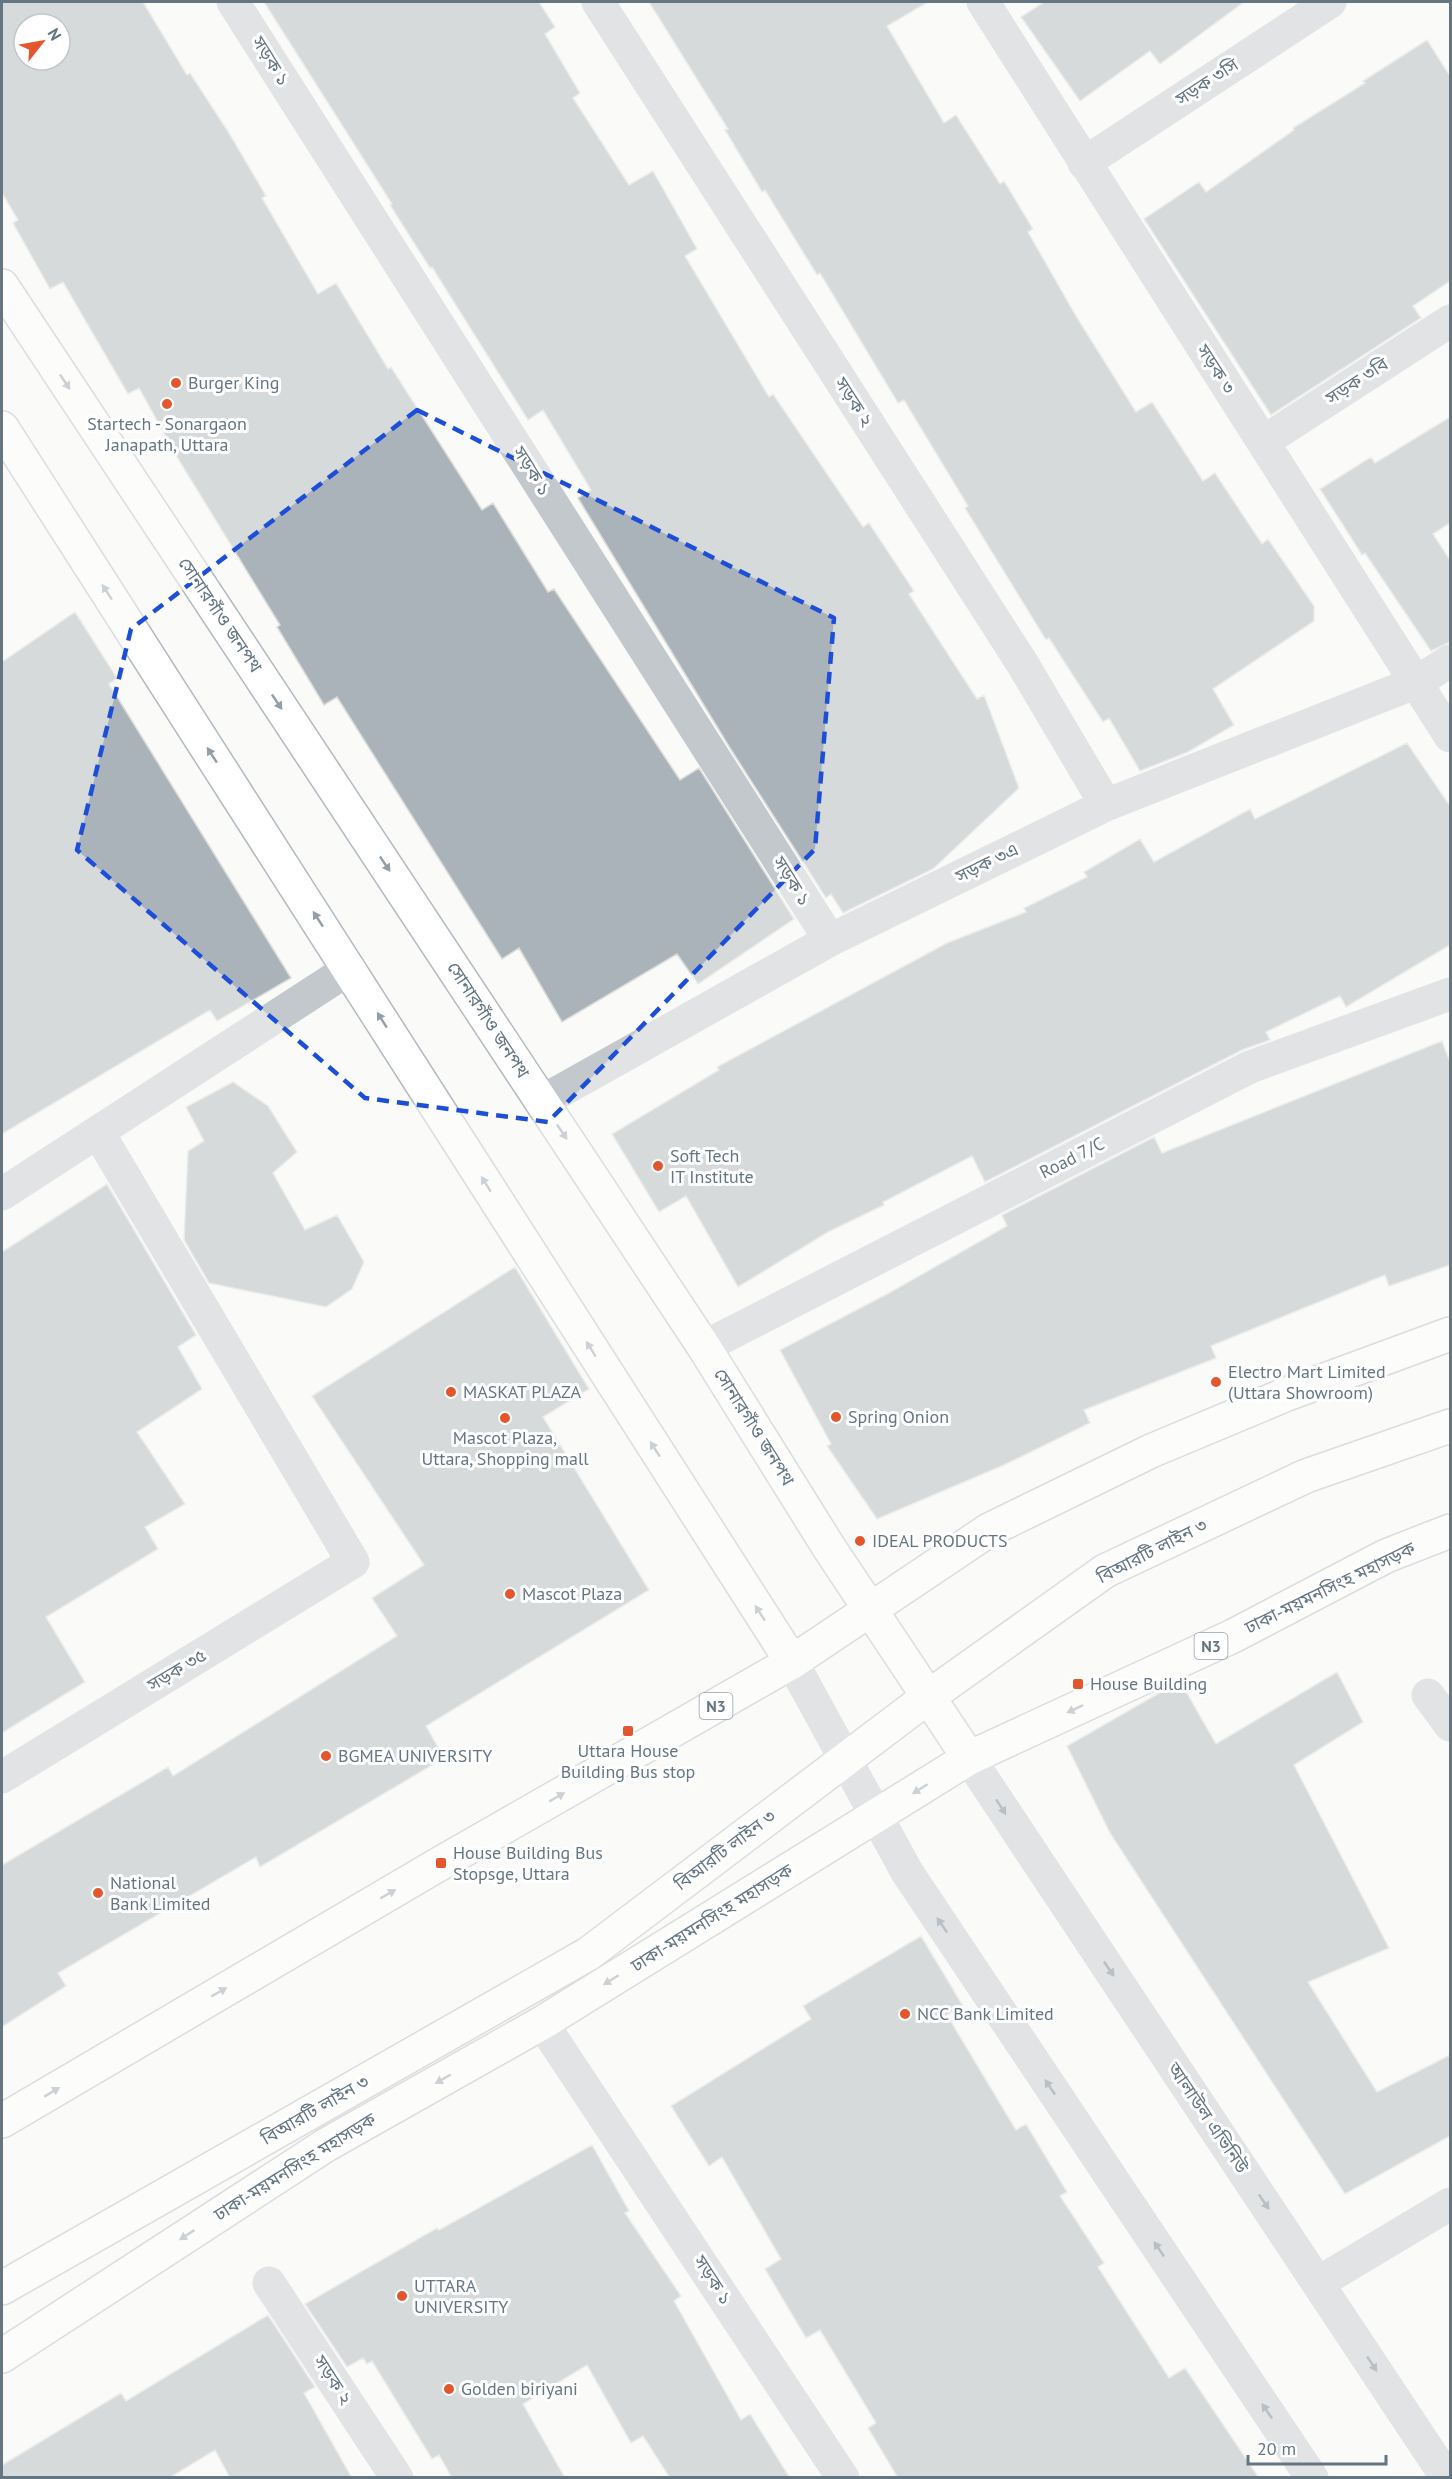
<svg xmlns="http://www.w3.org/2000/svg" width="1452" height="2479" font-family="'PT Sans','Noto Sans Bengali',sans-serif">
<rect width="100%" height="100%" fill="#fafaf8"/>
<!-- building -->
<path fill="#aab3b9" stroke="#dcdcda" stroke-width="1.5" fill-rule="evenodd" d="M 2,2 L 143,2 L 187,75 L 190,73 L 229,133 L 266,196 L 262,198 L 318,294 L 336,283 L 388,369 L 391,367 L 482,510 L 493,503 L 548,592 L 554,589 L 680,780 L 699,768 L 794,919 L 698,984 L 677,954 L 562,1022 L 519,948 L 502,959 L 337,697 L 324,705 L 277,627 L 280,625 L 180,462 L 139,388 L 128,394 L 63,282 L 50,289 L 13,223 L 18,220 L 2,193 ZM 24,24 L 60,24 L 60,60 L 24,60 Z
M 264,2 L 539,2 L 555,27 L 545,34 L 580,93 L 573,98 L 629,185 L 653,171 L 697,249 L 685,256 L 769,397 L 773,394 L 863,527 L 869,523 L 914,591 L 909,594 L 977,699 L 984,695 L 1019,788 L 933,869 L 843,913 L 831,894 L 826,898 L 730,748 L 578,498 L 591,490 L 543,410 L 528,420 L 432,267 L 430,268 L 390,205 L 392,204 Z
M 649,2 L 928,2 L 887,26 L 944,123 L 956,115 L 1000,184 L 1004,181 L 1033,229 L 1028,232 L 1076,316 L 1136,412 L 1152,402 L 1203,481 L 1215,473 L 1262,544 L 1268,539 L 1314,606 L 1314,621 L 1213,689 L 1234,725 L 1188,752 L 1140,771 L 1109,718 L 1103,722 L 1049,638 L 1046,640 L 965,508 L 968,506 L 904,400 L 898,403 L 820,273 L 817,275 L 765,190 L 762,192 L 725,130 L 728,129 Z
M 1044,2 L 1244,2 L 1160,64 L 1150,51 L 1080,101 L 1021,17 Z
M 1427,40 L 1450,76 L 1450,281 L 1413,306 L 1421,318 L 1271,415 L 1144,219 L 1199,182 L 1206,192 L 1294,130 L 1293,128 L 1365,83 L 1363,81 Z
M 1450,417 L 1450,523 L 1433,534 L 1450,560 L 1450,642 L 1431,651 L 1365,553 L 1362,555 L 1320,489 L 1371,457 L 1375,463 Z
M 75,612 L 117,678 L 109,684 L 291,978 L 217,1021 L 210,1010 L 2,1134 L 2,662 Z
M 1407,743 L 1450,806 L 1450,945 L 1346,1007 L 1340,996 L 1266,1032 L 1270,1040 L 1242,1050 L 985,1182 L 972,1156 L 883,1202 L 884,1205 L 828,1232 L 738,1287 L 686,1196 L 659,1212 L 612,1134 L 719,1070 L 717,1067 L 947,943 L 1026,912 L 1024,908 L 1087,877 L 1084,872 L 1140,839 L 1154,862 L 1250,809 L 1255,819 Z
M 1442,1041 L 1450,1062 L 1450,1265 L 1389,1286 L 1385,1275 L 1211,1346 L 1216,1358 L 1084,1410 L 1090,1423 L 1004,1465 L 877,1519 L 827,1446 L 831,1444 L 780,1350 L 889,1293 L 1007,1226 L 1002,1215 L 1154,1137 L 1162,1153 Z
M 233,1082 L 268,1106 L 297,1152 L 273,1173 L 305,1230 L 337,1215 L 364,1262 L 352,1289 L 326,1307 L 209,1283 L 184,1240 L 188,1151 L 204,1141 L 186,1107 Z
M 107,1184 L 196,1335 L 178,1347 L 202,1389 L 137,1432 L 185,1504 L 145,1527 L 158,1549 L 46,1617 L 85,1682 L 2,1733 L 2,1252 Z
M 515,1267 L 589,1389 L 543,1417 L 649,1590 L 426,1726 L 444,1758 L 260,1867 L 256,1857 L 58,1973 L 66,1986 L 2,2027 L 2,1865 L 168,1767 L 173,1776 L 397,1636 L 372,1598 L 424,1565 L 312,1396 Z
M 1337,1672 L 1363,1722 L 1294,1765 L 1389,1948 L 1308,1982 L 1377,2092 L 1450,2055 L 1450,2136 L 1345,2194 L 1110,1833 L 1067,1746 L 1180,1681 L 1216,1744 Z
M 921,1936 L 963,2006 L 947,2015 L 1016,2130 L 1026,2124 L 1067,2192 L 1060,2196 L 1104,2263 L 1098,2267 L 1169,2378 L 1185,2368 L 1259,2478 L 898,2478 L 868,2428 L 876,2423 L 820,2330 L 806,2338 L 765,2269 L 781,2259 L 722,2157 L 709,2166 L 671,2106 L 811,2019 L 803,2006 Z
M 592,2145 L 629,2211 L 625,2213 L 681,2296 L 674,2301 L 741,2420 L 750,2414 L 790,2478 L 670,2478 L 643,2436 L 631,2443 L 587,2365 L 523,2404 L 565,2478 L 452,2478 L 439,2455 L 432,2459 L 372,2361 L 367,2364 L 363,2358 L 347,2367 L 305,2304 L 437,2228 L 439,2230 Z
M 268,2315 L 315,2387 L 304,2393 L 352,2478 L 230,2478 L 215,2450 L 169,2478 L 2,2478 L 2,2465 L 121,2393 L 126,2401 Z"/>
<g fill="none" stroke-linecap="round" stroke-linejoin="round">
<!-- secondary casing -->
<g stroke="#b3babf" stroke-width="36">
<path id="secondary" d="M 2,286 L 704,1347 L 828,1546 L 969,1758
M 2,428 L 792,1662"/>
</g>
<!-- trunk casing -->
<g stroke="#b4b9bd" stroke-width="36">
<path id="trunk" d="M 2,2121 L 441,1863 L 792,1662 L 989,1530 L 1151,1451 L 1287,1394 L 1450,1334
M 2,2356 L 326,2145 L 542,2023 L 969,1758 L 1233,1636 L 1386,1556 L 1450,1531"/>
</g>
<!-- motorway casing -->
<g stroke="#b4b9bd" stroke-width="36">
<path id="motorway" d="M 2,2288 L 588,1954 L 928,1697 L 1105,1571 L 1306,1476 L 1450,1426"/>
</g>
<!-- minor -->
<path stroke="#c3c8cc" stroke-width="33" d="M 233,2 L 830,940
M 598,2 L 1022,663 L 1106,805
M 983,2 L 1450,736
M 1084,163 L 1330,2
M 1263,442 L 1450,321
M 541,1102 L 830,940 L 1106,805 L 1417,682 L 1450,661
M 2,1194 L 349,969
M 704,1347 L 1250,1067 L 1450,994
M 792,1662 L 907,1872 L 1312,2478
M 1428,1695 L 1450,1725
M 969,1758 L 1447,2478
M 2,1777 L 353,1562 L 98,1132
M 542,2023 L 843,2478
M 269,2283 L 397,2478
M 1318,2283 L 1450,2204"/>
<!-- secondary -->
<use href="#secondary" stroke="#fff" stroke-width="33"/>
<!-- trunk -->
<use href="#trunk" stroke="#fff" stroke-width="33"/>
<!-- motorway -->
<use href="#motorway" stroke="#fff" stroke-width="33"/>
</g>
<!-- one-way arrows -->
<defs><path id="oneway-solid" d="M-6-.8H1V-3.2L6.5 0L1 3.2V.8H-6Z" transform="scale(1.5)"/></defs>
<g fill="#939fa8">
<use href="#oneway-solid" transform="translate(65 382) rotate(56)"/>
<use href="#oneway-solid" transform="translate(107 592) rotate(-123)"/>
<use href="#oneway-solid" transform="translate(277 702) rotate(56)"/>
<use href="#oneway-solid" transform="translate(212 755) rotate(-123)"/>
<use href="#oneway-solid" transform="translate(385 864) rotate(56)"/>
<use href="#oneway-solid" transform="translate(318 919) rotate(-123)"/>
<use href="#oneway-solid" transform="translate(382 1020) rotate(-122)"/>
<use href="#oneway-solid" transform="translate(562 1132) rotate(56)"/>
<use href="#oneway-solid" transform="translate(486 1184) rotate(-122)"/>
<use href="#oneway-solid" transform="translate(591 1349) rotate(-122)"/>
<use href="#oneway-solid" transform="translate(655 1449) rotate(-123)"/>
<use href="#oneway-solid" transform="translate(760 1613) rotate(-123)"/>
<use href="#oneway-solid" transform="translate(1075 1709) rotate(155)"/>
<use href="#oneway-solid" transform="translate(920 1789) rotate(148)"/>
<use href="#oneway-solid" transform="translate(557 1797) rotate(-30)"/>
<use href="#oneway-solid" transform="translate(388 1894) rotate(-30)"/>
<use href="#oneway-solid" transform="translate(611 1980) rotate(148)"/>
<use href="#oneway-solid" transform="translate(219 1992) rotate(-30)"/>
<use href="#oneway-solid" transform="translate(443 2079) rotate(150)"/>
<use href="#oneway-solid" transform="translate(52 2092) rotate(-31)"/>
<use href="#oneway-solid" transform="translate(187 2235) rotate(147)"/>
</g>
<g fill="#6a7a87">
<use href="#oneway-solid" transform="translate(1001 1807) rotate(57)"/>
<use href="#oneway-solid" transform="translate(942 1925) rotate(-124)"/>
<use href="#oneway-solid" transform="translate(1109 1969) rotate(56)"/>
<use href="#oneway-solid" transform="translate(1050 2087) rotate(-124)"/>
<use href="#oneway-solid" transform="translate(1264 2202) rotate(56)"/>
<use href="#oneway-solid" transform="translate(1159 2249) rotate(-124)"/>
<use href="#oneway-solid" transform="translate(1372 2364) rotate(57)"/>
<use href="#oneway-solid" transform="translate(1267 2411) rotate(-124)"/>
</g>
<!-- marked area -->
<path d="M0 0H1452V2479H0ZM 417,410 L 834,618 L 815,849 L 548,1122 L 365,1098 L 77,850 L 131,629 Z" fill="#fafaf8" fill-opacity=".55" fill-rule="evenodd"/>
<path fill="none" stroke="#1d4ed8" stroke-width="4.5" stroke-dasharray="12 8" stroke-linejoin="round" d="M 417,410 L 834,618 L 815,849 L 548,1122 L 365,1098 L 77,850 L 131,629 Z"/>
<!-- markers -->
<g fill="#e4572e" stroke="#fff" stroke-width="2">
<circle cx="176" cy="383" r="6"/>
<circle cx="167" cy="404" r="6"/>
<circle cx="658" cy="1166" r="6"/>
<circle cx="1216" cy="1382" r="6"/>
<circle cx="451" cy="1392" r="6"/>
<circle cx="836" cy="1417" r="6"/>
<circle cx="505" cy="1418" r="6"/>
<circle cx="860" cy="1541" r="6"/>
<circle cx="510" cy="1594" r="6"/>
<rect x="1072" y="1678" width="12" height="12" rx="3"/>
<rect x="622" y="1725" width="12" height="12" rx="3"/>
<circle cx="326" cy="1756" r="6"/>
<rect x="435" y="1857" width="12" height="12" rx="3"/>
<circle cx="98" cy="1893" r="6"/>
<circle cx="905" cy="2014" r="6"/>
<circle cx="402" cy="2296" r="6"/>
<circle cx="449" cy="2389" r="6"/>
</g>
<g text-anchor="middle" stroke-width="6" stroke-linejoin="round" paint-order="stroke">
<!-- shield labels -->
<g fill="#fff" stroke="#939fa8" stroke-width="1.5">
<rect x="1194.5" y="1633" width="33" height="26" rx="4.5"/>
<rect x="699.5" y="1693" width="33" height="26" rx="4.5"/>
</g>
<g font-size="16" font-weight="bold" fill="#657683">
<text x="1211" y="1652">N3</text>
<text x="716" y="1712">N3</text>
</g>
<!-- street labels -->
<g font-size="18" fill="#657683" stroke="#fff">
<text transform="translate(271 61) rotate(58)" y="6">সড়ক ১</text>
<text transform="translate(1207 82) rotate(-33)" y="6">সড়ক ৩সি</text>
<text transform="translate(1216 369) rotate(57)" y="6">সড়ক ৩</text>
<text transform="translate(1357 381) rotate(-33)" y="6">সড়ক ৩বি</text>
<text transform="translate(854 402) rotate(57)" y="6">সড়ক ২</text>
<text transform="translate(532 471) rotate(58)" y="6">সড়ক ১</text>
<text transform="translate(220 615) rotate(56)" y="6">সোনারগাঁও জনপথ</text>
<text transform="translate(987 863) rotate(-26)" y="6">সড়ক ৩এ</text>
<text transform="translate(792 881) rotate(58)" y="6">সড়ক ১</text>
<text transform="translate(488 1020) rotate(57)" y="6">সোনারগাঁও জনপথ</text>
<text transform="translate(1072 1158) rotate(-27)" y="6">Road 7/C</text>
<text transform="translate(754 1427) rotate(58)" y="6">সোনারগাঁও জনপথ</text>
<text transform="translate(1152 1551) rotate(-27)" y="6">বিআরটি লাইন ৩</text>
<text transform="translate(1330 1588) rotate(-26)" y="6">ঢাকা-ময়মনসিংহ মহাসড়ক</text>
<text transform="translate(177 1670) rotate(-31)" y="6">সড়ক ৩৫</text>
<text transform="translate(725 1850) rotate(-37)" y="6">বিআরটি লাইন ৩</text>
<text transform="translate(712 1918) rotate(-32)" y="6">ঢাকা-ময়মনসিংহ মহাসড়ক</text>
<text transform="translate(315 2110) rotate(-30)" y="6">বিআরটি লাইন ৩</text>
<text transform="translate(1208 2118) rotate(56)" y="6">আলাউল এভিনিউ</text>
<text transform="translate(295 2167) rotate(-32)" y="6">ঢাকা-ময়মনসিংহ মহাসড়ক</text>
<text transform="translate(713 2280) rotate(57)" y="6">সড়ক ১</text>
<text transform="translate(333 2380) rotate(57)" y="6">সড়ক ২</text>
</g>
<!-- poi labels -->
<g font-size="18" fill="#657683" stroke="#fff" text-anchor="start">
<text x="188" y="389">Burger King</text>
<text x="167" y="430" text-anchor="middle">Startech - Sonargaon<tspan x="167" dy="21">Janapath, Uttara</tspan></text>
<text x="670" y="1162">Soft Tech<tspan x="670" dy="21">IT Institute</tspan></text>
<text x="1228" y="1378">Electro Mart Limited<tspan x="1228" dy="21">(Uttara Showroom)</tspan></text>
<text x="463" y="1398">MASKAT PLAZA</text>
<text x="848" y="1423">Spring Onion</text>
<text x="505" y="1444" text-anchor="middle">Mascot Plaza,<tspan x="505" dy="21">Uttara, Shopping mall</tspan></text>
<text x="872" y="1547">IDEAL PRODUCTS</text>
<text x="522" y="1600">Mascot Plaza</text>
<text x="1090" y="1690">House Building</text>
<text x="628" y="1757" text-anchor="middle">Uttara House<tspan x="628" dy="21">Building Bus stop</tspan></text>
<text x="338" y="1762">BGMEA UNIVERSITY</text>
<text x="453" y="1859">House Building Bus<tspan x="453" dy="21">Stopsge, Uttara</tspan></text>
<text x="110" y="1889">National<tspan x="110" dy="21">Bank Limited</tspan></text>
<text x="917" y="2020">NCC Bank Limited</text>
<text x="414" y="2292">UTTARA<tspan x="414" dy="21">UNIVERSITY</tspan></text>
<text x="461" y="2395">Golden biriyani</text>
</g>
</g>
<!-- border -->
<rect width="1452" height="2479" fill="none" stroke="#657683" stroke-width="6"/>
<!-- north arrow -->
<g transform="translate(42 42) rotate(59)"><circle r="28" fill="#ffffff" stroke="#c1c8cd" stroke-width="1.5"/>
<path d="M0-4.5L10 22L0 15L-10 22Z" fill="#e4572e"/>
<text y="-9" font-size="16" font-weight="bold" text-anchor="middle" fill="#657683">N</text>
</g>
<!-- scale -->
<path d="M1248 2455v9h138v-9" fill="none" stroke="#657683" stroke-width="3"/>
<text x="1257" y="2455" font-size="18" fill="#657683" stroke="#ffffff" stroke-width="4.5" paint-order="stroke">20 m</text>
</svg>
